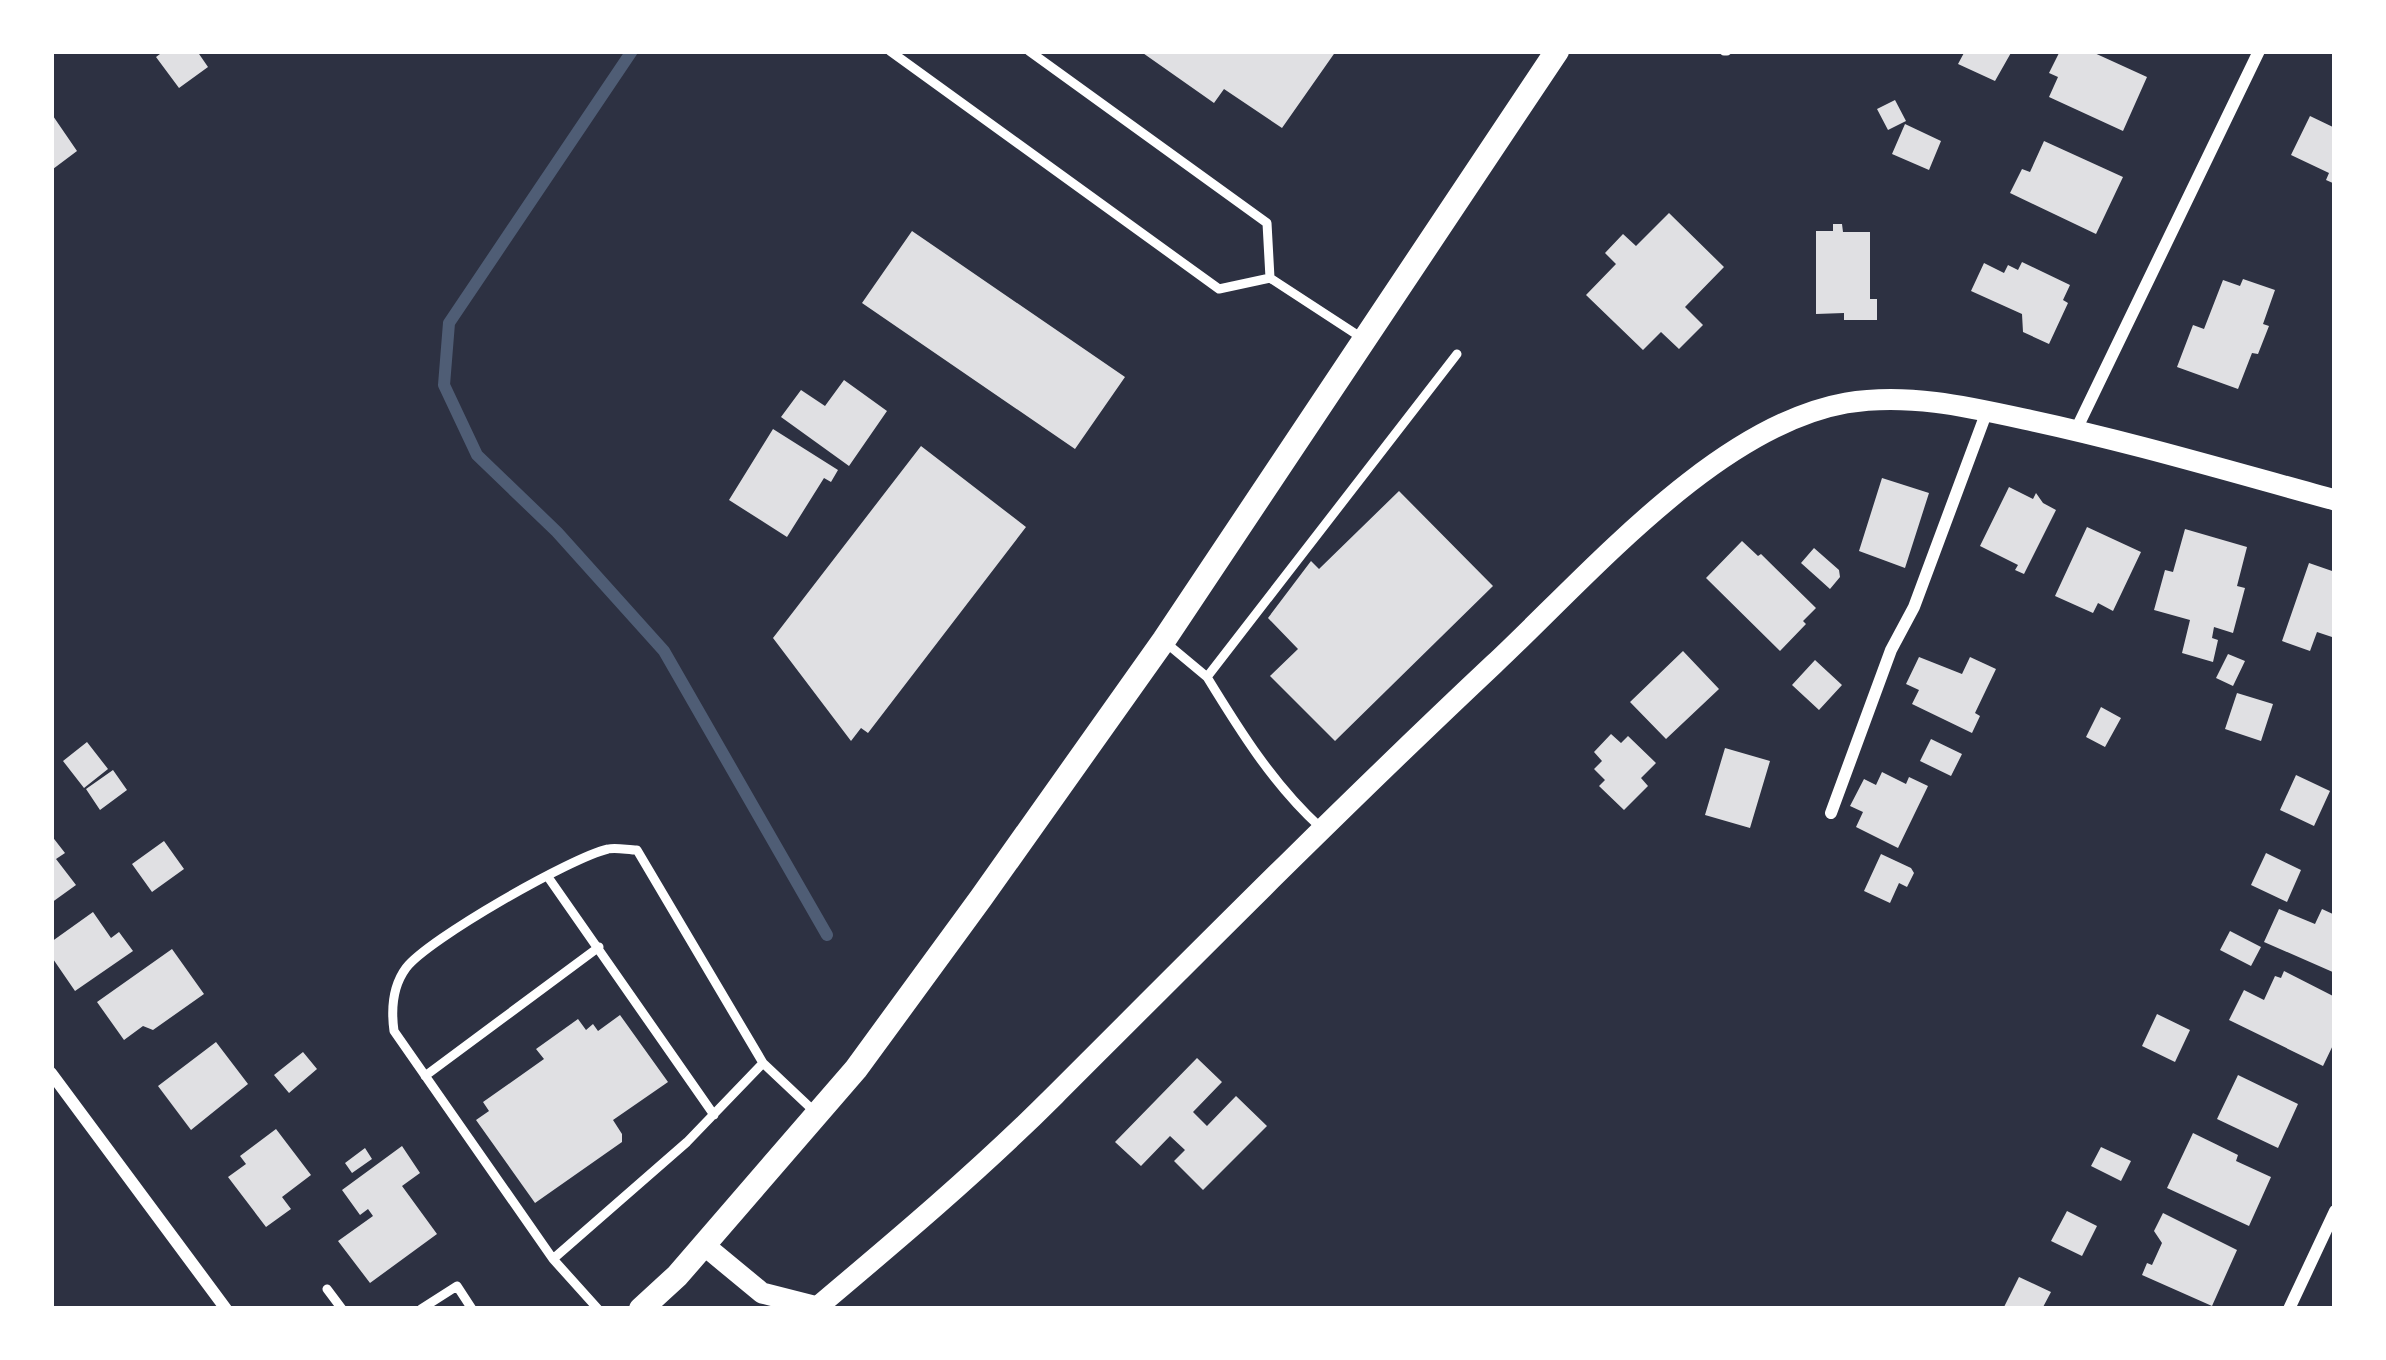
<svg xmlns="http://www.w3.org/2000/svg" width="2386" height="1360" font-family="Ubuntu,sans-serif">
<rect width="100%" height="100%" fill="#2d3142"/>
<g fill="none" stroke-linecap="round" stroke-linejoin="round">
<!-- stream -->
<path stroke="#4f5d75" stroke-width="12" d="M 632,51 L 449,323 L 444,385 L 477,455 L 557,532 L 664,651 L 827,935"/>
</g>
<!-- building -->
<path fill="#e0e0e3" d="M 164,51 L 197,51 L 208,67 L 179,88 L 156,57 Z
M 1140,51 L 1336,51 L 1282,128 L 1224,89 L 1214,103 Z
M 1965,51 L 2012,51 L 1995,81 L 1958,64 Z
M 2060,51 L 2090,51 L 2147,77 L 2123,131 L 2049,97 L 2058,77 L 2049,73 Z
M 1895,100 L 1906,121 L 1888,130 L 1877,109 Z
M 51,113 L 77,151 L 53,169 L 51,166 Z
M 2310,116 L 2335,128 L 2335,184 L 2326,180 L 2329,173 L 2291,155 Z
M 1905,124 L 1941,141 L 1929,170 L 1892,154 Z
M 2044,141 L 2123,177 L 2096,234 L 2010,193 L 2022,169 L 2030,172 Z
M 1669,213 L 1724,267 L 1685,307 L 1703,325 L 1679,349 L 1661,332 L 1643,350 L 1586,295 L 1616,264 L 1605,253 L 1623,234 L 1636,246 Z
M 1833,224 L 1842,224 L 1843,232 L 1870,232 L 1870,299 L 1877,299 L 1877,320 L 1844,320 L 1844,313 L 1816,314 L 1816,231 L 1833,231 Z
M 912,231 L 1125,377 L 1075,449 L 862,303 Z
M 2022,262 L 2070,285 L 2063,300 L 2068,303 L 2049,344 L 2023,332 L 2022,314 L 1971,291 L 1984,263 L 2004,273 L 2008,265 L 2018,270 Z
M 2243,279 L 2275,290 L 2263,324 L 2269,326 L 2258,354 L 2252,353 L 2238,389 L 2177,367 L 2193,325 L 2204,329 L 2223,280 L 2240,286 Z
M 844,380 L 887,411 L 849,466 L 781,417 L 801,390 L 825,406 Z
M 773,429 L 838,470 L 831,482 L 824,478 L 787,537 L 729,500 Z
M 921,446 L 1026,527 L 868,733 L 861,728 L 851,741 L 773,638 Z
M 1882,478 L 1929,493 L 1905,568 L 1859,551 Z
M 2009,487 L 2033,499 L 2036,493 L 2043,503 L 2056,510 L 2024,574 L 2015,570 L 2018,565 L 1980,546 Z
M 1399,491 L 1493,586 L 1335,741 L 1270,676 L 1298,649 L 1268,618 L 1311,561 L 1319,569 Z
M 2087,527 L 2141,552 L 2113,611 L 2098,603 L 2093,613 L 2055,596 Z
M 2185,529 L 2247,547 L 2237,586 L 2245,588 L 2233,633 L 2214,627 L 2212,638 L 2218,640 L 2213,662 L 2182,653 L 2190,620 L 2154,610 L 2165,570 L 2173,572 Z
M 1742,541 L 1758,556 L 1761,554 L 1816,608 L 1803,621 L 1806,624 L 1780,651 L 1706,578 Z
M 1814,548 L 1839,570 L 1840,577 L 1830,589 L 1801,563 Z
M 2309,563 L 2335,572 L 2335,638 L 2317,632 L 2310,651 L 2282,641 Z
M 1683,651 L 1719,689 L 1666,739 L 1630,702 Z
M 2228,654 L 2245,661 L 2233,686 L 2216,678 Z
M 1919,657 L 1962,674 L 1970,657 L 1996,669 L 1975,713 L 1980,716 L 1972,733 L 1912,704 L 1919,690 L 1906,684 Z
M 1815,660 L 1842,685 L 1819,710 L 1792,685 Z
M 2237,693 L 2273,704 L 2261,741 L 2225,729 Z
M 2101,707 L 2121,718 L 2105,747 L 2086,737 Z
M 1611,734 L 1621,743 L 1628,736 L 1656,763 L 1641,778 L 1648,786 L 1624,810 L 1599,786 L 1605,780 L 1594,769 L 1602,761 L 1594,752 Z
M 1931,739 L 1962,754 L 1951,776 L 1920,761 Z
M 87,742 L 108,769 L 84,788 L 63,761 Z
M 1725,748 L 1770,761 L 1750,828 L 1705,815 Z
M 113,770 L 127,790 L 100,810 L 86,789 Z
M 1882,772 L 1906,784 L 1909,777 L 1928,786 L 1898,848 L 1856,827 L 1863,812 L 1850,806 L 1864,779 L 1876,785 Z
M 2296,775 L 2330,791 L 2314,826 L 2280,810 Z
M 51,835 L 65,853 L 56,859 L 76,885 L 51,903 Z
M 164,841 L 184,869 L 152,892 L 132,864 Z
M 2266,853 L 2301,870 L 2287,902 L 2251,885 Z
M 1881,854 L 1911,868 L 1914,873 L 1907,887 L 1899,883 L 1890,903 L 1864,891 Z
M 2279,909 L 2315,924 L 2322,909 L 2335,915 L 2335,973 L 2264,942 Z
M 93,912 L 111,938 L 119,932 L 133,951 L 75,991 L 51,956 L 51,942 Z
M 2230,931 L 2261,947 L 2251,966 L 2220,950 Z
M 172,949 L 204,994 L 153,1030 L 143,1026 L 124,1040 L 97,1002 Z
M 2284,971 L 2335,997 L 2335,1041 L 2323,1066 L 2229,1020 L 2244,990 L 2264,1000 L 2275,976 L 2281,978 Z
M 2157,1014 L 2190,1030 L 2175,1062 L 2142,1046 Z
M 620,1015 L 668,1082 L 613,1120 L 622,1134 L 622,1142 L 535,1203 L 476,1120 L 489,1111 L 483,1102 L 544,1059 L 536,1049 L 578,1019 L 586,1030 L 593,1024 L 598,1031 Z
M 216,1042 L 248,1084 L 191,1130 L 158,1086 Z
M 303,1052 L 317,1069 L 289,1093 L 274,1075 Z
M 1197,1058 L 1222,1082 L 1193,1112 L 1207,1126 L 1236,1096 L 1267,1126 L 1203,1190 L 1174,1161 L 1185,1150 L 1170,1136 L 1141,1166 L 1115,1142 Z
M 2238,1075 L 2298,1104 L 2278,1148 L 2217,1119 Z
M 276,1129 L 311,1175 L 282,1197 L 291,1209 L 266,1227 L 228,1177 L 246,1164 L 240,1156 Z
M 2193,1133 L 2238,1155 L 2236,1161 L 2271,1177 L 2249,1226 L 2167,1188 Z
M 402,1146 L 420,1173 L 402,1186 L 437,1234 L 370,1283 L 338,1241 L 373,1216 L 368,1209 L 360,1215 L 342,1190 Z
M 2101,1147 L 2131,1161 L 2121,1181 L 2091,1166 Z
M 365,1148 L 372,1159 L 352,1173 L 345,1163 Z
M 2067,1211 L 2097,1226 L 2082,1256 L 2051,1241 Z
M 2163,1213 L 2237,1250 L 2212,1306 L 2142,1275 L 2147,1263 L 2152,1265 L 2162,1243 L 2154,1231 Z
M 2019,1277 L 2051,1292 L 2042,1309 L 2003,1309 Z"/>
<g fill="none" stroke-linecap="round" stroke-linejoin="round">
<!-- service -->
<path stroke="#fff" stroke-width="9" d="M 890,51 L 1219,289 L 1270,278 L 1362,338
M 1029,51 L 1267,223 L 1270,278
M 1724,51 L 1727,51
M 1165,642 L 1207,677 L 1457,354
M 1207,677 C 1240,731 1273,784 1320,827
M 548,877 L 714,1115
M 425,1076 L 599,947
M 553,1259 L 687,1142 L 763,1063
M 327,1289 L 342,1309
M 421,1309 L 457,1286 L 472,1309
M 598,1309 L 553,1259 L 394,1031 C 391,1009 392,987 406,968 C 428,939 572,857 608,849 C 616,847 628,850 637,850 L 763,1063 L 816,1113"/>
<!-- minor -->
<path stroke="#fff" stroke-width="12" d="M 2076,430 L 2259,51
M 1831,813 L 1891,650 L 1914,607 L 1987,411
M 51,1073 L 226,1309
M 2289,1309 L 2335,1211"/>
<!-- tertiary -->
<path stroke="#fff" stroke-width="21" d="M 704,1245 L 762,1293 L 817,1307
M 815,1309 C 897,1240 979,1171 1055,1095 C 1200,950 1344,805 1494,664 C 1588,576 1716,426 1846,403 C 1906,393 1965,406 2024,419 C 2128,441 2232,472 2335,500"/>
<!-- secondary -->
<path stroke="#fff" stroke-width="24" d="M 641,1309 L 677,1276 L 856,1069 L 981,898 L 1164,640 L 1557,51"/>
</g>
<!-- border -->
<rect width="2386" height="1360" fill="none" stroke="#ffffff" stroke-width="108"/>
</svg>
